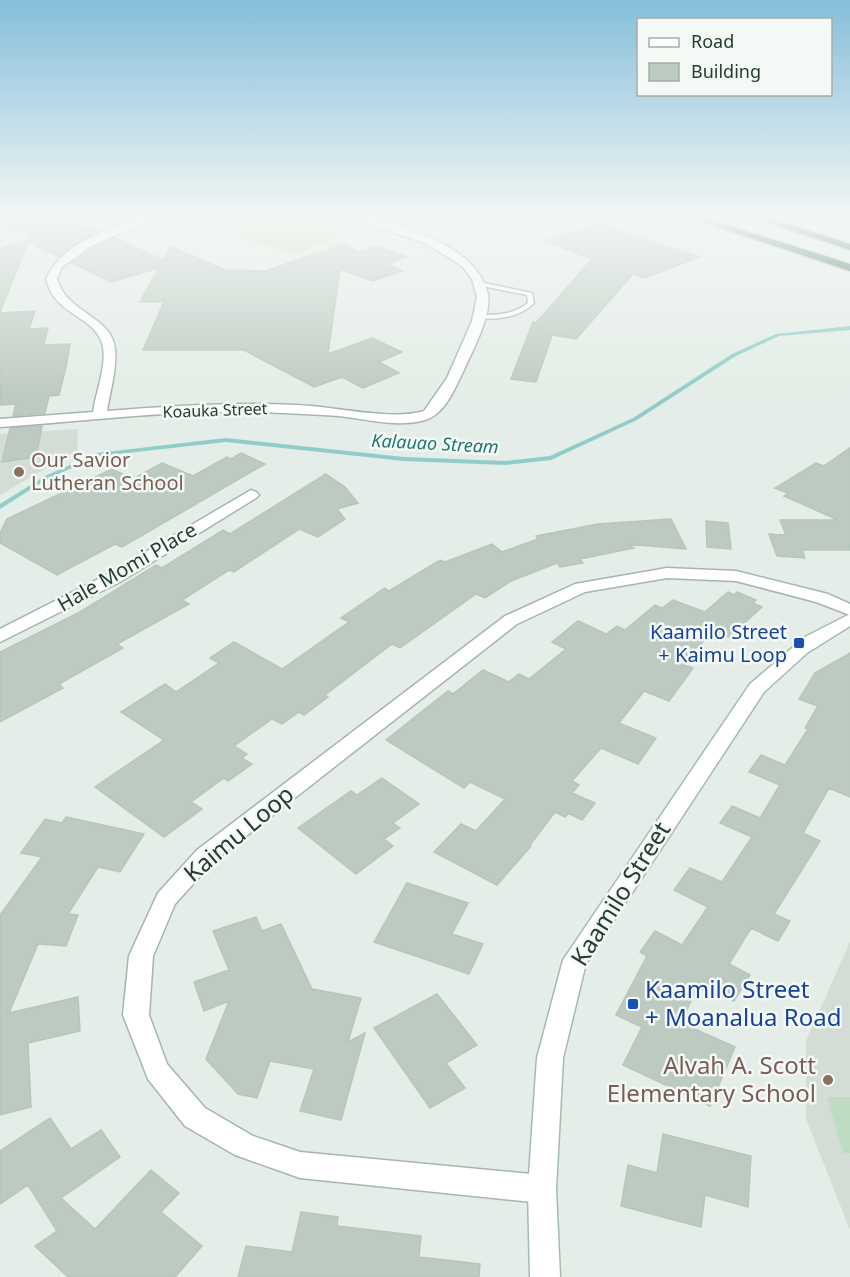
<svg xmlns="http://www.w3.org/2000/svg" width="850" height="1277" font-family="'Noto Sans',sans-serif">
<rect width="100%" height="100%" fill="#e4ede7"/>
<!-- built -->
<path fill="#d3ddd6" d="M 78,429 L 77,450 L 0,495 L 0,434 Z
M 850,942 L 850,1230 L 806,1119 L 806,1041 Z"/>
<!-- green -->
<path fill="#bfdcc0" d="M 283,216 L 289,216 L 347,232 L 296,254 L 234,236 Z
M 827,1097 L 850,1097 L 850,1153 L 843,1153 Z"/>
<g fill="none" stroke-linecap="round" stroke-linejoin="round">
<!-- stream -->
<path fill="#91cdc8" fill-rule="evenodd" d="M 850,326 L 850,330 L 779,336 L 736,356 L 637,420 L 551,460 L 505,465 L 404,461 L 226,442 L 100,456 L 49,478 L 0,509 L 0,504 L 45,476 L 97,453 L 226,438 L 404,457 L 505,461 L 550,456 L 633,418 L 732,354 L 776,334 Z"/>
</g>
<!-- building -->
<path fill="#bdcac2" stroke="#b7c6bc" stroke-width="1.5" d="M 32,216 L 57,216 L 99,231 L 75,244 L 59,257 L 28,242 L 0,312 L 0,249 L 34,238 L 2,226 Z
M 598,223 L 699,257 L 645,278 L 633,274 L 576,339 L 552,335 L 536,382 L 511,379 L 533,322 L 536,323 L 592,259 L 545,241 Z
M 115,238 L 163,260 L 170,246 L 225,270 L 265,271 L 344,244 L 359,252 L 377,246 L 407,257 L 387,264 L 402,271 L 373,281 L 340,269 L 328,354 L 372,338 L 402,352 L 379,362 L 399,373 L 363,388 L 342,377 L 314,387 L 244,350 L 143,350 L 164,302 L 140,302 L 159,268 L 111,282 L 72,263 L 94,247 Z
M 35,311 L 29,329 L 48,328 L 44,345 L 70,344 L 66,367 L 59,395 L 49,396 L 45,413 L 13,416 L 16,404 L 0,405 L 0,313 Z
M 42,426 L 36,457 L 2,462 L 10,428 Z
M 850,448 L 850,550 L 802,550 L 805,558 L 777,556 L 769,534 L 786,535 L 780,520 L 838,520 L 784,496 L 788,493 L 775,488 L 816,463 L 824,466 Z
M 241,453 L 265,464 L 122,547 L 115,544 L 57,575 L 0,543 L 0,533 L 7,519 L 112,469 L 133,479 L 162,463 L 193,476 L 227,457 L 231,459 Z
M 326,474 L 345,487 L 358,503 L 337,509 L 345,519 L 318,537 L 299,529 L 234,572 L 229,570 L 182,600 L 189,604 L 117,644 L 123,648 L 59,684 L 63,688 L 0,722 L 0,652 L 80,612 L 156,565 L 162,568 L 223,530 L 230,534 Z
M 671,519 L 686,549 L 625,544 L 634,548 L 580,559 L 583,563 L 560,567 L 557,563 L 511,581 L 485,598 L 476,594 L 400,648 L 392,644 L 325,695 L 328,697 L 304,715 L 299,712 L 282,724 L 272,719 L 234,746 L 247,754 L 242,758 L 252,764 L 228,781 L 224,778 L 191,802 L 202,809 L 164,837 L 95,787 L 164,740 L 121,712 L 165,684 L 176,692 L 219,663 L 210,658 L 234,642 L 282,669 L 349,622 L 341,618 L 385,588 L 389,591 L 440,560 L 445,562 L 492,544 L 502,552 L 538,539 L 536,536 L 598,524 Z
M 706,521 L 728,523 L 731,549 L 707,547 Z
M 728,592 L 734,595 L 737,592 L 756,600 L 753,603 L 762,607 L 729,637 L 715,631 L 679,663 L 693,668 L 669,701 L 644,691 L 619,723 L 656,738 L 638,764 L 601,748 L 572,781 L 579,785 L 572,793 L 595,803 L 582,820 L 568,813 L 565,817 L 555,812 L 530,845 L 531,846 L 497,885 L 434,852 L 461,824 L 476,831 L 505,799 L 470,782 L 464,788 L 386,740 L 448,691 L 453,694 L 483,670 L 509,682 L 519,674 L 529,679 L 566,649 L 552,642 L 578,621 L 606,634 L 617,626 L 625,630 L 655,605 L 662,608 L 673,600 L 705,612 Z
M 850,653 L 850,797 L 829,788 L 803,833 L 820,841 L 774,914 L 790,921 L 778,941 L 751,928 L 729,964 L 750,975 L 734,1001 L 699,983 L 681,1023 L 735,1047 L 710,1106 L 623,1065 L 642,1027 L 616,1015 L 647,956 L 640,952 L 655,931 L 682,945 L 708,907 L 674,890 L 690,868 L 722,882 L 752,837 L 720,823 L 732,806 L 760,818 L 780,785 L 749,772 L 761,755 L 785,765 L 808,729 L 805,728 L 818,706 L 799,699 L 815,673 Z
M 382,778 L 419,804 L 393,823 L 400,828 L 384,839 L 393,846 L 356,874 L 298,828 L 351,791 L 357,795 Z
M 66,817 L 144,834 L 120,872 L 98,867 L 68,914 L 78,915 L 66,946 L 38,944 L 9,1013 L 78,997 L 80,1031 L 28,1043 L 31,1107 L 0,1115 L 0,915 L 42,857 L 21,853 L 45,819 L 62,823 Z
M 407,883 L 468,903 L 452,934 L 483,944 L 469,974 L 374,942 Z
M 256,917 L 262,931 L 281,924 L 312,989 L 361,998 L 348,1042 L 365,1033 L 341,1120 L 300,1111 L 314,1069 L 270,1061 L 257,1098 L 238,1094 L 206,1059 L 229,1001 L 204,1011 L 194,982 L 229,970 L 213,931 Z
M 437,994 L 477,1045 L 446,1063 L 465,1088 L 430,1108 L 374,1028 Z
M 50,1118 L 71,1149 L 101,1130 L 120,1157 L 61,1198 L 95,1229 L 151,1170 L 179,1193 L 161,1212 L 202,1246 L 175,1277 L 68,1277 L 35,1246 L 57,1231 L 28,1185 L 0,1204 L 0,1151 Z
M 663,1134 L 751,1156 L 748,1207 L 705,1195 L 701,1227 L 621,1206 L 628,1165 L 657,1173 Z
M 301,1212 L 338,1217 L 337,1226 L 421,1236 L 419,1257 L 480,1264 L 479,1277 L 238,1277 L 246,1246 L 292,1252 Z"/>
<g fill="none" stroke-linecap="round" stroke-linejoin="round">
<!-- lane casing -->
<g stroke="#a7b5ad" stroke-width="3">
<path id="lane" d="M 479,282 L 532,293 L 534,303 C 519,318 497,320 477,318 L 476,317 L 479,315 C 497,315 513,315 528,303 L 527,295 L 477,285 L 476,284 Z"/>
</g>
<!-- street casing -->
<g stroke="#a7b5ad" stroke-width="3">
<path id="street" d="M 149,216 L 164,216 L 93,245 L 62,267 L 57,279 C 67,314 112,316 115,349 C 117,369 110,391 107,411 C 170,406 233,402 296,405 C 333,406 390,421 424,411 L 447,378 L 472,321 L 477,297 L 472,279 L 462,266 L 425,243 L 342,216 C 387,216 479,244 488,295 C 492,315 471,354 463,372 C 454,390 445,414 425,420 C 397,428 367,419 339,416 C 312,414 285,413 258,412 C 172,410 86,421 0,427 L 0,419 L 93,412 C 96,391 108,363 102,343 C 93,315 55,316 46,279 C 63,241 112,228 149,216 Z
M 251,490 L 256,492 L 259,495 L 256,498 L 120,582 L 0,642 L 0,629 L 108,574 Z
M 667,568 L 736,571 L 828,594 L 850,604 L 850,615 L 816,602 L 736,581 L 667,578 L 585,592 L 517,624 L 213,862 L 175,904 L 153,956 L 149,1015 L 167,1064 L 205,1108 L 253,1136 L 300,1152 L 542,1175 L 552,1179 L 556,1189 L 552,1199 L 542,1203 L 300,1178 L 235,1155 L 185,1126 L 148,1079 L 123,1015 L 129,956 L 158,893 L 197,850 L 505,616 L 575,584 Z"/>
</g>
<!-- secondary casing -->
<g stroke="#a6bbaf" stroke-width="3">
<path id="secondary" d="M 850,614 L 850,626 L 807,653 L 764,692 L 586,963 L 563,1058 L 556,1189 L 560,1277 L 530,1277 L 528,1189 L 537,1058 L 563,960 L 750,684 L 805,637 Z"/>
</g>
<!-- highway casing -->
<g stroke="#c2c9c5" stroke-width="3">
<path id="highway" d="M 684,216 L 699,216 L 850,264 L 850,271 Z
M 748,216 L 763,216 L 850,244 L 850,250 Z"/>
</g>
<!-- lane -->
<use href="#lane" fill="#fff" fill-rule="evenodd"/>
<!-- street -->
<use href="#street" fill="#fff" fill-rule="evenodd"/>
<!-- secondary -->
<use href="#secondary" fill="#fff" fill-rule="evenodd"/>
<!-- highway -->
<use href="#highway" fill="#336850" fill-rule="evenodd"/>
</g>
<!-- sky -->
<linearGradient id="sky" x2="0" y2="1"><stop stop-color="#85bedb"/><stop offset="0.55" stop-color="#f3f7f4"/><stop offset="1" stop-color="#f3f7f4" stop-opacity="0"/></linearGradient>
<rect width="850" height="395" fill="url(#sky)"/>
<!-- markers -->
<g fill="#8d6e63" stroke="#f5f9f6" stroke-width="2">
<circle cx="19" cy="472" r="6"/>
<circle cx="828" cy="1080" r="6"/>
</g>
<g fill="#1a4fb4" stroke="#f5f9f6" stroke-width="2">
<rect x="793" y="637" width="12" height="12" rx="3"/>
<rect x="627" y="998" width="12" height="12" rx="3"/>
</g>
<g text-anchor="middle" stroke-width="5" stroke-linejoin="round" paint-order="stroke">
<!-- far-street labels -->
<g font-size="16" fill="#253d31" stroke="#f5f9f6">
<text transform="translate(215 410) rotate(-2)" y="6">Koauka Street</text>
</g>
<!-- far-water labels -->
<g font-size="18" font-style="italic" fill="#23756f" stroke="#f5f9f6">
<text transform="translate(435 444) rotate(3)" y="6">Kalauao Stream</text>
</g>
<!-- education labels -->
<g font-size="20" fill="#785e54" stroke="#f5f9f6" text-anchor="start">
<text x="31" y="467">Our Savior<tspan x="31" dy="23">Lutheran School</tspan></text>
</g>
<!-- street labels -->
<g font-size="20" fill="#253d31" stroke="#f5f9f6">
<text transform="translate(127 567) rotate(-30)" y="7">Hale Momi Place</text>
</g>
<!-- transit labels -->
<g font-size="20" fill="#164399" stroke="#f5f9f6" text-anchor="end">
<text x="787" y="639">Kaamilo Street<tspan x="787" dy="23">+ Kaimu Loop</tspan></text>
</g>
<!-- near-street labels -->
<g font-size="24" fill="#253d31" stroke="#f5f9f6">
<text transform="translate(239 834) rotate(-40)" y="8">Kaimu Loop</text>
<text transform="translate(621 894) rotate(-58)" y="8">Kaamilo Street</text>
</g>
<!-- near-transit labels -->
<g font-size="24" fill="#164399" stroke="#f5f9f6" text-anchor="start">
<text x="645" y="998">Kaamilo Street<tspan x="645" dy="28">+ Moanalua Road</tspan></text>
</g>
<!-- near-education labels -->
<g font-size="24" fill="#785e54" stroke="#f5f9f6" text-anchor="end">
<text x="816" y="1074">Alvah A. Scott<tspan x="816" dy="28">Elementary School</tspan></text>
</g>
</g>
<!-- legend -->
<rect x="637" y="18" width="195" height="78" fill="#f5f9f6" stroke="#a2aea7" stroke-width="1.5"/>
<rect x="649" y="38" width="30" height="9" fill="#ffffff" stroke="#a2aea7" stroke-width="1.5"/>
<text x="691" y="48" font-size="18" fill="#253d31">Road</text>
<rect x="649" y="63" width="30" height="18" fill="#bdcac2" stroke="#a2aea7" stroke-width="1.5"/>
<text x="691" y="78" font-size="18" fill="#253d31">Building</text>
</svg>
